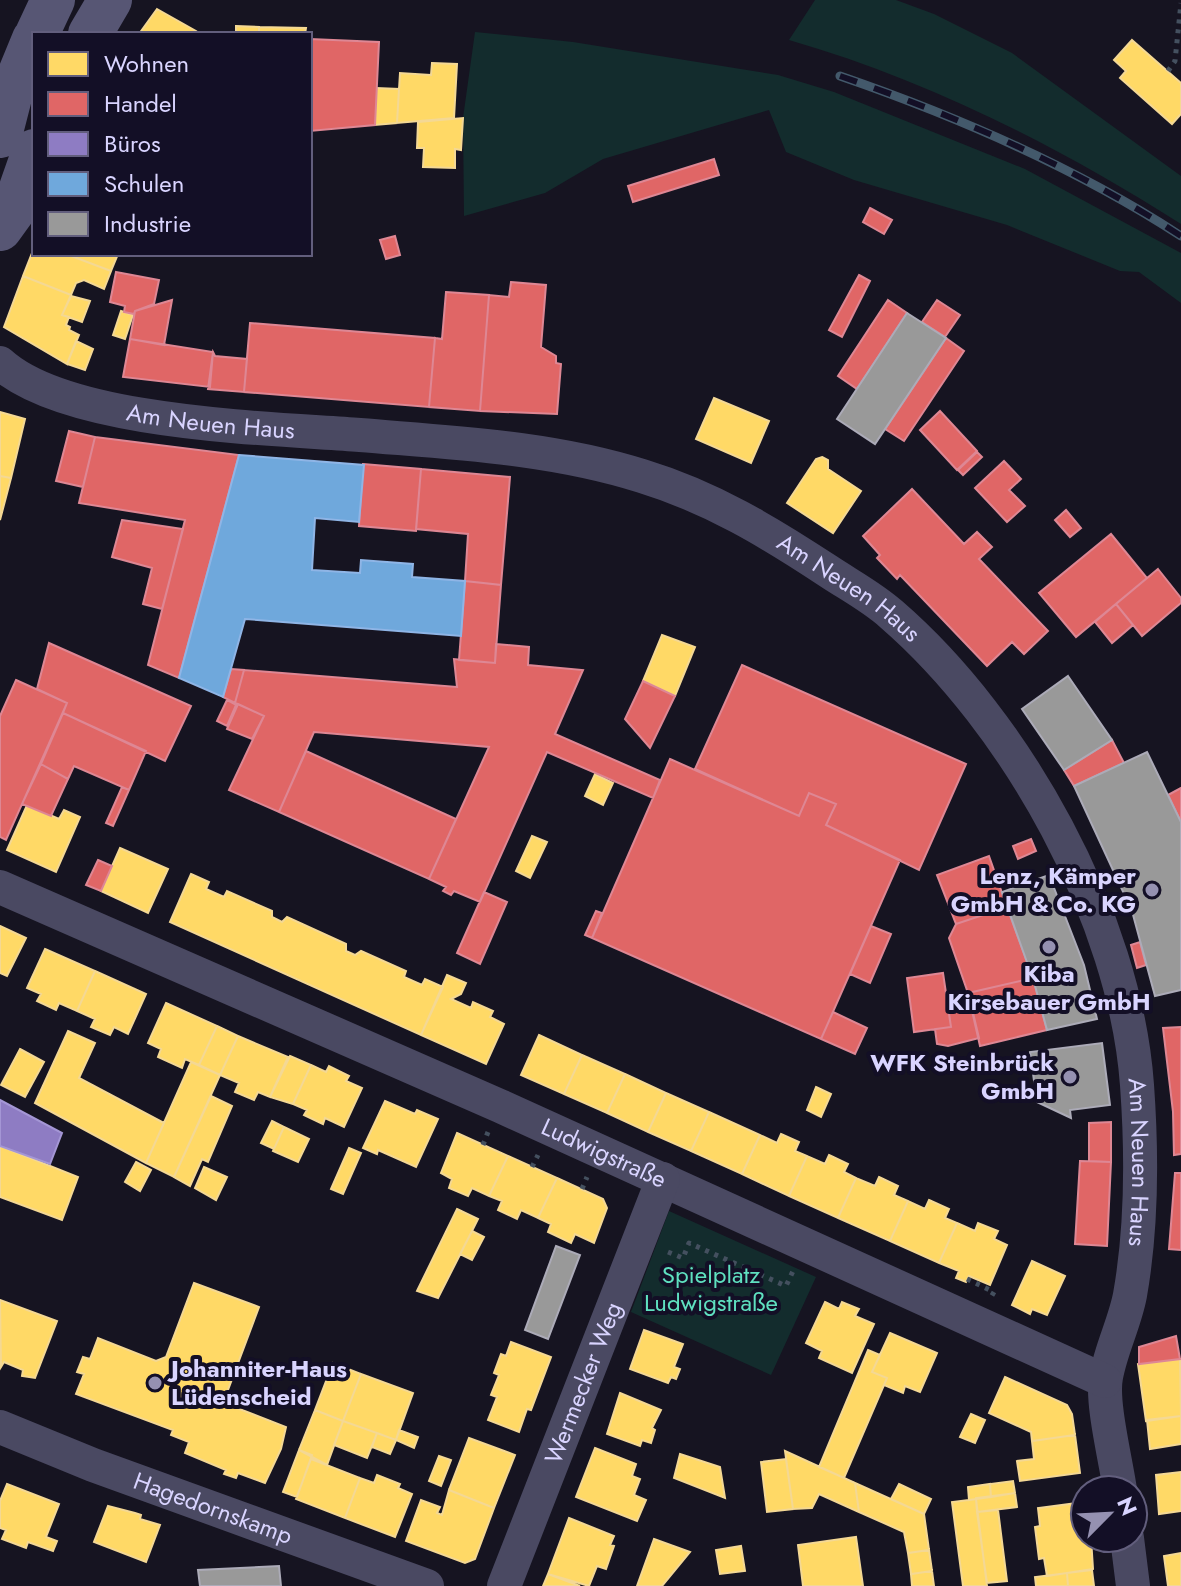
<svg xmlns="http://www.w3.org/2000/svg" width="1181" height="1586" font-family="Jost,sans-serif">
<rect width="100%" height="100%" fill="#161421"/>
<!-- green -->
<path fill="#132c2d" d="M 815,0 L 896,0 L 934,14 L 1012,53 L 1181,176 L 1181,224 C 1060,147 928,80 789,40 Z
M 475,32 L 573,42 L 778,75 L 834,92 L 1025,169 L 1181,253 L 1181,303 L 1139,272 L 1120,271 L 1007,225 L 854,180 L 786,152 L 769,110 L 603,159 L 545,193 L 464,216 L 463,118 Z
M 669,1211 L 816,1277 L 771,1375 L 631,1312 Z"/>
<!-- homes -->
<path fill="#ffd966" stroke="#f4d894" stroke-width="2" d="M 157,9 L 196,31 L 194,34 L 139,34 Z
M 236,26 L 259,27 L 259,34 L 236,34 Z
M 259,27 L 306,28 L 305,34 L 259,34 Z
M 1132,40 L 1181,83 L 1181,114 L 1172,124 L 1120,78 L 1126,71 L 1114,60 Z
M 432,63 L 457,64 L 454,118 L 397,123 L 400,73 L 431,75 Z
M 376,88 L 399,89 L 397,123 L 375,125 Z
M 463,118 L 461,150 L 455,149 L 455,168 L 423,167 L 424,148 L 417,148 L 418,122 Z
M 34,248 L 34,254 L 66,254 L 111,271 L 104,289 L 84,280 L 76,283 L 71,295 L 23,276 Z
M 66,254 L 118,254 L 111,271 Z
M 23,276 L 71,295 L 62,315 L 69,317 L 66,325 L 70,327 L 69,330 L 79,335 L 67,364 L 4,327 Z
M 71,296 L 90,301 L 82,322 L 62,315 Z
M 121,311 L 133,315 L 125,339 L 113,335 Z
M 76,341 L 93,349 L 85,370 L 67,364 Z
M 714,398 L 769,421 L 751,463 L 696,439 Z
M 0,412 L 25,419 L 11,478 L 0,476 Z
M 822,457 L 828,460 L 828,469 L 861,491 L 833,533 L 787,503 L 816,459 Z
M 0,476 L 11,478 L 0,520 Z
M 662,635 L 695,647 L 675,696 L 643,681 Z
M 595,774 L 613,783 L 603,805 L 585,796 Z
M 27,805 L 59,819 L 64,810 L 80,817 L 56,872 L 7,850 Z
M 532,836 L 547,842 L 530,878 L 516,871 Z
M 120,848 L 168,869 L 148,913 L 101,891 Z
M 191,874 L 209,882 L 206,889 L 224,897 L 227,891 L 272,911 L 272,917 L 282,922 L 287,917 L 346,944 L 346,951 L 355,955 L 361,951 L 406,971 L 404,977 L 422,985 L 425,979 L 443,987 L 421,1035 L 170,922 Z
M 0,926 L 26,938 L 7,976 L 0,973 Z
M 45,949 L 95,971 L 77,1011 L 59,1003 L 56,1010 L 37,1001 L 41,994 L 27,988 Z
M 95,971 L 146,994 L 128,1034 L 114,1027 L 110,1035 L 91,1027 L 95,1019 L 77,1011 Z
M 447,975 L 466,983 L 461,994 L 451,999 L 471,1008 L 473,1002 L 493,1011 L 490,1017 L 504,1024 L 486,1064 L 421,1035 Z
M 166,1003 L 217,1026 L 199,1065 L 185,1059 L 182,1068 L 158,1057 L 161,1049 L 148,1043 Z
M 217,1026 L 238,1036 L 220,1075 L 199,1065 Z
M 68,1031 L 95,1043 L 79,1078 L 164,1123 L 146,1163 L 35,1103 Z
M 539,1035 L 582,1055 L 564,1094 L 521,1075 Z
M 238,1036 L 288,1057 L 270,1097 L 258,1092 L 254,1100 L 235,1092 L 239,1083 L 220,1075 Z
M 20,1049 L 44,1062 L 25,1097 L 1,1085 Z
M 582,1055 L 625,1074 L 607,1113 L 564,1094 Z
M 290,1056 L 311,1065 L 293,1104 L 270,1097 Z
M 191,1062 L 220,1075 L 174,1177 L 146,1163 Z
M 311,1065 L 326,1072 L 329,1066 L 349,1076 L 346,1081 L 362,1088 L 344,1127 L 325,1118 L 323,1124 L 304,1115 L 307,1110 L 293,1104 Z
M 625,1074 L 666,1093 L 648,1132 L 607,1113 Z
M 816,1087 L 831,1094 L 821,1117 L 807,1110 Z
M 666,1093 L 709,1112 L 691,1151 L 648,1132 Z
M 211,1096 L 232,1106 L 208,1162 L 202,1159 L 190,1186 L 174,1177 Z
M 385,1101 L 415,1114 L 417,1110 L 438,1119 L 416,1167 L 378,1150 L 377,1154 L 363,1148 Z
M 709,1112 L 760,1135 L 742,1174 L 691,1151 Z
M 272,1121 L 284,1127 L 274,1149 L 261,1143 Z
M 284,1127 L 309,1139 L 298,1162 L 273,1151 Z
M 457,1133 L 508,1156 L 489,1196 L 472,1188 L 468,1196 L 449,1188 L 452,1179 L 441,1173 Z
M 781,1134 L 799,1142 L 795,1151 L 807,1156 L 789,1196 L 742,1174 L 760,1135 L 777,1143 Z
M 0,1146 L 78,1177 L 62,1220 L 0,1197 Z
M 349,1148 L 361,1153 L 343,1194 L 331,1189 Z
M 829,1155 L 848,1164 L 844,1172 L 856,1178 L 838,1218 L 789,1196 L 807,1156 L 825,1164 Z
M 508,1156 L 557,1178 L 538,1218 L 521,1210 L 517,1219 L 498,1210 L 502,1201 L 489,1196 Z
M 136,1162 L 151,1170 L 140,1191 L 125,1182 Z
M 204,1167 L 227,1177 L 216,1200 L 195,1188 Z
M 879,1177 L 898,1186 L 894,1195 L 908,1201 L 890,1241 L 838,1218 L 856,1178 L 875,1186 Z
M 557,1178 L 603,1199 L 607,1208 L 594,1243 L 575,1234 L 571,1243 L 548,1232 L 551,1224 L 538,1218 Z
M 929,1200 L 949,1209 L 945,1218 L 957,1223 L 939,1263 L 890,1241 L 908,1201 L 925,1209 Z
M 457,1209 L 478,1219 L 472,1231 L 438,1298 L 417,1291 Z
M 957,1223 L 975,1231 L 978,1223 L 998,1231 L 994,1239 L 1007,1245 L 990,1285 L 969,1276 L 966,1282 L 956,1278 L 959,1271 L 939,1263 Z
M 472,1231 L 484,1237 L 472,1260 L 460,1254 Z
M 1032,1261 L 1065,1276 L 1047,1315 L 1032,1309 L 1030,1314 L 1012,1305 Z
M 194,1283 L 259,1307 L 225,1398 L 229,1405 L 286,1427 L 281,1449 L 265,1483 L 238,1473 L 236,1478 L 224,1474 L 226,1470 L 185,1453 L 189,1442 L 171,1435 L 173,1430 L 76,1394 L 84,1374 L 77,1372 L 83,1357 L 90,1359 L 98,1338 L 156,1361 L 166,1357 Z
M 0,1300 L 57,1321 L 35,1378 L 22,1376 L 23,1370 L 4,1362 L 1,1367 Z
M 825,1302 L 839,1309 L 842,1302 L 859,1309 L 855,1316 L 874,1324 L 852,1373 L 819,1358 L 822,1351 L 806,1343 Z
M 644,1330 L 683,1344 L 674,1367 L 680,1369 L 676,1379 L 671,1377 L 668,1383 L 630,1369 Z
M 890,1333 L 937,1353 L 920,1392 L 905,1386 L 903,1393 L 884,1385 L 887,1378 L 872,1372 Z
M 511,1342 L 551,1357 L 531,1410 L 527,1409 L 519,1432 L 488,1420 L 497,1397 L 491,1395 L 499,1375 L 494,1373 L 501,1354 L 506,1356 Z
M 868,1350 L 880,1355 L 872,1372 L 887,1378 L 844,1478 L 819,1467 Z
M 1180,1359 L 1181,1416 L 1146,1421 L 1138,1364 Z
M 333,1363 L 361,1374 L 343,1421 L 315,1410 Z
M 361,1374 L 413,1393 L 396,1440 L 343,1421 Z
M 1005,1377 L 1067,1405 L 1072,1414 L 1075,1435 L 1032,1441 L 1031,1432 L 989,1413 Z
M 620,1393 L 661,1410 L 652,1428 L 655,1430 L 651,1443 L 642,1440 L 640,1446 L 607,1434 Z
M 315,1410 L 343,1421 L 327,1465 L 299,1450 Z
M 971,1414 L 985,1420 L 975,1443 L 960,1437 Z
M 1181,1416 L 1181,1444 L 1150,1449 L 1147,1420 Z
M 343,1421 L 377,1433 L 367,1458 L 334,1445 Z
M 399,1430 L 418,1437 L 414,1448 L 396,1440 Z
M 377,1433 L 396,1440 L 390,1454 L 372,1447 Z
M 1075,1435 L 1080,1473 L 1020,1481 L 1017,1461 L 1034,1459 L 1032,1441 Z
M 469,1438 L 515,1455 L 494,1508 L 449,1490 Z
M 595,1448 L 636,1464 L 632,1476 L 640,1479 L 634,1495 L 646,1500 L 637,1521 L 576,1497 Z
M 299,1450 L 312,1455 L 297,1497 L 283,1492 Z
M 785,1451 L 855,1483 L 859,1512 L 819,1494 L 812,1508 L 793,1509 Z
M 680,1454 L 720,1467 L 725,1498 L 674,1478 Z
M 439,1456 L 451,1460 L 441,1486 L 429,1481 Z
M 311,1459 L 360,1478 L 345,1518 L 296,1499 Z
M 786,1459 L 793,1509 L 767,1512 L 761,1462 Z
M 1181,1472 L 1181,1511 L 1159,1514 L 1156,1475 Z
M 377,1475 L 400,1484 L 398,1488 L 412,1494 L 395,1537 L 345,1518 L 360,1478 L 374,1483 Z
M 1013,1481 L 1015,1493 L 991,1497 L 990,1484 Z
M 855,1483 L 924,1514 L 929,1550 L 908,1553 L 904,1532 L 859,1512 Z
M 7,1484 L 59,1504 L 46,1537 L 57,1541 L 53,1551 L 28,1542 L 26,1548 L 2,1539 L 6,1530 L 0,1528 L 0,1501 Z
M 899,1484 L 931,1499 L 924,1514 L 891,1499 Z
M 990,1484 L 991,1497 L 969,1500 L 968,1487 Z
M 449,1490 L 494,1508 L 475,1559 L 465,1563 L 406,1541 L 421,1500 L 440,1507 L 437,1513 L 442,1515 Z
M 1015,1493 L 1017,1507 L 977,1512 L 976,1498 Z
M 976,1499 L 987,1586 L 963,1586 L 952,1502 Z
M 1085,1502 L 1085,1538 L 1091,1538 L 1093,1569 L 1047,1576 L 1044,1558 L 1039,1559 L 1035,1527 L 1040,1526 L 1038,1508 Z
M 108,1506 L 135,1513 L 141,1515 L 140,1519 L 160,1525 L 146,1562 L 94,1542 Z
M 998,1510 L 1007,1581 L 987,1583 L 977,1512 Z
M 569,1518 L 614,1536 L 610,1545 L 614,1546 L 606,1569 L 597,1566 L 589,1586 L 548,1574 Z
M 856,1537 L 863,1586 L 803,1586 L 798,1545 Z
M 654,1539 L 690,1552 L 662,1586 L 637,1586 Z
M 741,1546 L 745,1571 L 720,1574 L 716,1550 Z
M 929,1550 L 932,1571 L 911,1574 L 908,1553 Z
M 1181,1553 L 1181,1586 L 1168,1586 L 1164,1556 Z
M 1092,1570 L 1094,1586 L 1068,1586 L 1067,1573 Z
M 932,1571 L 934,1586 L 912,1586 L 911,1574 Z
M 1067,1573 L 1068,1586 L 1036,1586 L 1035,1577 Z
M 548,1574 L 580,1586 L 543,1586 Z"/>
<!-- shops -->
<path fill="#e06666" stroke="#de8794" stroke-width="2" d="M 310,39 L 379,42 L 375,125 L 310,131 Z
M 714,159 L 719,175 L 633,202 L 628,186 Z
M 870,208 L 892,220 L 884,234 L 863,222 Z
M 395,236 L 400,255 L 386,259 L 380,240 Z
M 116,272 L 159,280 L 154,304 L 135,311 L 134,314 L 124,312 L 125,306 L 110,302 Z
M 859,275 L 870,281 L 842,337 L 829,330 Z
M 511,282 L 546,285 L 541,347 L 556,356 L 556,363 L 561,364 L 557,414 L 480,411 L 489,295 L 509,297 Z
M 446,292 L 489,295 L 480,411 L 429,407 L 435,338 L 442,339 Z
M 172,300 L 164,345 L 130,339 L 135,311 Z
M 888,300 L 907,313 L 857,389 L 838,376 Z
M 937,300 L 960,315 L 945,337 L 922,322 Z
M 250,323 L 435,338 L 429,407 L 244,392 Z
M 946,338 L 964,351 L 904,441 L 885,429 Z
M 130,339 L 213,352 L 210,387 L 123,377 Z
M 213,352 L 215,356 L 247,359 L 244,392 L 208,389 Z
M 940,411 L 977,451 L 957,470 L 920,430 Z
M 69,431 L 95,437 L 83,487 L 56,481 Z
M 95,437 L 239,455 L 179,678 L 148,665 L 185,520 L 79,503 Z
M 977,452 L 982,457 L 963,475 L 958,470 Z
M 1004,461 L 1021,479 L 1009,490 L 1025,506 L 1007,522 L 975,488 Z
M 363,464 L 421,469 L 416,531 L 359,526 Z
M 421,469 L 510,477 L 501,585 L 465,581 L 468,534 L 416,529 Z
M 912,489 L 964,544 L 977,532 L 992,547 L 979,559 L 1048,631 L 1024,654 L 1012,642 L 987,666 L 900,575 L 897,579 L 877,558 L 880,555 L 863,536 Z
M 1066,510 L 1081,528 L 1070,537 L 1055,520 Z
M 122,520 L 183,529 L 162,609 L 143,604 L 152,568 L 112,557 Z
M 1111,534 L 1147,578 L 1076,637 L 1039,593 Z
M 1158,569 L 1181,598 L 1181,603 L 1142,636 L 1116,604 Z
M 465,581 L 501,585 L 495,663 L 459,660 Z
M 1116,604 L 1133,625 L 1112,643 L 1095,622 Z
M 49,643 L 191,706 L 165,761 L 63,713 L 67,703 L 37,689 Z
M 496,644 L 529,647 L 528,665 L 583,670 L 555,734 L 660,780 L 653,798 L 547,752 L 480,902 L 454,891 L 451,895 L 443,891 L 446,887 L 429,879 L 489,747 L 314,732 L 279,812 L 229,790 L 264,716 L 235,703 L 244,670 L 457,687 L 454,659 L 495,663 Z
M 742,665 L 966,764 L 919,870 L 826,825 L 836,804 L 809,793 L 799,816 L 695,769 Z
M 231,669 L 244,670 L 235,703 L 223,697 Z
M 16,680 L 67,703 L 6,840 L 0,837 L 0,716 Z
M 643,681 L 675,696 L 650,748 L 625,719 Z
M 227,700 L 236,705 L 227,726 L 217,721 Z
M 238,704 L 264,716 L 252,739 L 227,729 Z
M 63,713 L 146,751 L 129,790 L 74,766 L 68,779 L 41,764 Z
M 1112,740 L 1124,763 L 1074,786 L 1064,770 Z
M 306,751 L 456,819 L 429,879 L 279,812 Z
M 670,759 L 799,816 L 809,793 L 836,804 L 826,825 L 900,860 L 821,1039 L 592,938 Z
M 41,764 L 68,779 L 51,816 L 22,804 Z
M 122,787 L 129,790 L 113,826 L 106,823 Z
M 1181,788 L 1181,822 L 1168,795 Z
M 1031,839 L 1036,851 L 1018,859 L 1013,846 Z
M 989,856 L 1007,907 L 956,924 L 937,875 Z
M 98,860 L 112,866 L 101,891 L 86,885 Z
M 484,892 L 507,902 L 480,964 L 457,953 Z
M 1007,907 L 1033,978 L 968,993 L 949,938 L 956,924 Z
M 596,911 L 602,913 L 592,938 L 585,935 Z
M 871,926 L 891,934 L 870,983 L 850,974 Z
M 1140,942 L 1146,965 L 1137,968 L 1131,945 Z
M 943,973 L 951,1027 L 914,1032 L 907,978 Z
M 1033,978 L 1047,1030 L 980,1046 L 968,993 Z
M 969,996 L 979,1038 L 948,1046 L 937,1044 L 935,1029 L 951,1027 L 947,1001 Z
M 833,1012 L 867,1028 L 855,1054 L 821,1039 Z
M 1181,1027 L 1181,1154 L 1174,1155 L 1173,1112 L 1163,1028 Z
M 1111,1122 L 1111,1162 L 1089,1161 L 1089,1123 Z
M 1080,1161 L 1111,1162 L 1107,1246 L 1075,1244 Z
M 1175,1173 L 1181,1173 L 1181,1250 L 1169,1249 Z
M 1176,1336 L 1180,1359 L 1139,1364 L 1139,1347 Z"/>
<!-- offices -->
<path fill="#8e7cc3" stroke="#a496d5" stroke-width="2" d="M 0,1100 L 62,1133 L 50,1164 L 0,1146 Z"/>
<!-- schools -->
<path fill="#6fa8dc" stroke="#8fb5e6" stroke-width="2" d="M 239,455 L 364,465 L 359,522 L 315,518 L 312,570 L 360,573 L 361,560 L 413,564 L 412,577 L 465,581 L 461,636 L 245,619 L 223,697 L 179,678 Z"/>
<!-- industry -->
<path fill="#999" stroke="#acabb8" stroke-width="2" d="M 907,313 L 946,338 L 875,444 L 837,419 Z
M 1068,676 L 1112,740 L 1064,770 L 1022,709 Z
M 1147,752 L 1181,822 L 1181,990 L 1155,996 L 1132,911 L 1074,786 Z
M 1049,875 L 1084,965 L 1097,1019 L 1047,1030 L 1034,982 L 1002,892 Z
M 1102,1043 L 1110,1105 L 1070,1110 L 1071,1118 L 1037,1102 L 1030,1052 Z
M 556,1246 L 580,1255 L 548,1339 L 525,1330 Z
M 279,1566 L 281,1586 L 200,1586 L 198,1570 Z"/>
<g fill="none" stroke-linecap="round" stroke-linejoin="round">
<!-- path -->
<path stroke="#44505f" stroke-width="5" stroke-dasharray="4 6" stroke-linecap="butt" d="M 1168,71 L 1175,61 L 1181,3
M 483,1145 L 488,1132
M 532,1167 L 538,1155
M 582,1189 L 587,1177
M 668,1252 L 683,1258 L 689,1243 L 786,1286 L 793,1271
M 967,1279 L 994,1292 L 991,1297"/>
<!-- minor -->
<g stroke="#4a4962" stroke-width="34">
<path id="s1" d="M 0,363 C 67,424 269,428 360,435 C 455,443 550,447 642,476 C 711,497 769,532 828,571 C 849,585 872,597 891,614 C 1017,723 1125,918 1137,1085 C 1142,1154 1142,1227 1130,1295 C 1125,1322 1111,1349 1106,1377 C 1101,1402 1116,1461 1120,1490"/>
<path id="s2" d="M 0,887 L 500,1106 L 1105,1381"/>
<path id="s3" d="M 0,1427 L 93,1465 L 427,1586"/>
<path d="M 1127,1538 L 1133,1586"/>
<path id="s4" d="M 504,1586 L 663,1179"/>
</g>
<!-- secondary -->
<path stroke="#575674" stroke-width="44" d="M 37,34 L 53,0
M 90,34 L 110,0
M 0,136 L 10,97 L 34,39
M 0,229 L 13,211 L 34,151"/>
<!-- rail casing -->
<g stroke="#43596b" stroke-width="9">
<path id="rail" d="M 840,76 C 959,117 1075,167 1181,236"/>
</g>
<!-- rail -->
<use href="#rail" stroke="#130f26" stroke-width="6" stroke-dasharray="18" stroke-linecap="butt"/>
</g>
<!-- markers -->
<g fill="#9591b1" stroke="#130f26" stroke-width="3">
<circle cx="1152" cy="890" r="8"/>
<circle cx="1049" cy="947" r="8"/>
<circle cx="1070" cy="1077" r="8"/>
<circle cx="155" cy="1383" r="8"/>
</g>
<g text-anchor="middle" stroke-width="8" stroke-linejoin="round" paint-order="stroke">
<!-- street labels -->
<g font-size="24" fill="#d9d4ff" stroke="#130f26">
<text dy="8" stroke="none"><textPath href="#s1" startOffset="222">Am Neuen Haus</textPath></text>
<text dy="8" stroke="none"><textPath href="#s1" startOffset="894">Am Neuen Haus</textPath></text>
<text dy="8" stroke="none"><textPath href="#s2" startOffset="660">Ludwigstraße</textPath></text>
<text dy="8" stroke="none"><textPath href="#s1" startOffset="1564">Am Neuen Haus</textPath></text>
<text dy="8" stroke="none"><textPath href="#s4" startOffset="218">Wermecker Weg</textPath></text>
<text dy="8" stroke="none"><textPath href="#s3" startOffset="228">Hagedornskamp</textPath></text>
</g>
<!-- poi labels -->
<g font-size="24" font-weight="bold" fill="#d9d4ff" stroke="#130f26" text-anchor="end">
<text x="1136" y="884">Lenz, Kämper<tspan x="1136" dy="28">GmbH &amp; Co. KG</tspan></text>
<text x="1049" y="982" text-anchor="middle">Kiba<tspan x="1049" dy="28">Kirsebauer GmbH</tspan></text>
<text x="1054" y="1071">WFK Steinbrück<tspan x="1054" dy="28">GmbH</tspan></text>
<text x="171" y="1377" text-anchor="start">Johanniter-Haus<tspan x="171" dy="28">Lüdenscheid</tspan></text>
</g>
<!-- park labels -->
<g font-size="24" fill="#5fe0c0" stroke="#130f26">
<text x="711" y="1283">Spielplatz<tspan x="711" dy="28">Ludwigstraße</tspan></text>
</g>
</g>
<!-- legend -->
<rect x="32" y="32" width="280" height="224" fill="#130f26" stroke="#625e7d" stroke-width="2"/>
<rect x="48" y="52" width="40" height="24" fill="#ffd966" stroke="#625e7d" stroke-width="2"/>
<text x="104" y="72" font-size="24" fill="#d9d4ff">Wohnen</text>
<rect x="48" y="92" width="40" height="24" fill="#e06666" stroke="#625e7d" stroke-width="2"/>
<text x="104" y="112" font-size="24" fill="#d9d4ff">Handel</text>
<rect x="48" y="132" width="40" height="24" fill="#8e7cc3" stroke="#625e7d" stroke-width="2"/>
<text x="104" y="152" font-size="24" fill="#d9d4ff">Büros</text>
<rect x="48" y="172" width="40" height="24" fill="#6fa8dc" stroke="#625e7d" stroke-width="2"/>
<text x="104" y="192" font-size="24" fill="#d9d4ff">Schulen</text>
<rect x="48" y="212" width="40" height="24" fill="#999999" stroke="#625e7d" stroke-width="2"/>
<text x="104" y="232" font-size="24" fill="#d9d4ff">Industrie</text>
<!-- north arrow -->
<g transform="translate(1109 1514) rotate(66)"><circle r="38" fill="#130f26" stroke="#625e7d" stroke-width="2"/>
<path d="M0-6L14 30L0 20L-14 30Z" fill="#9591b1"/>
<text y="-12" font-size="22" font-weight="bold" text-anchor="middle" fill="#d9d4ff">N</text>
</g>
</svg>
